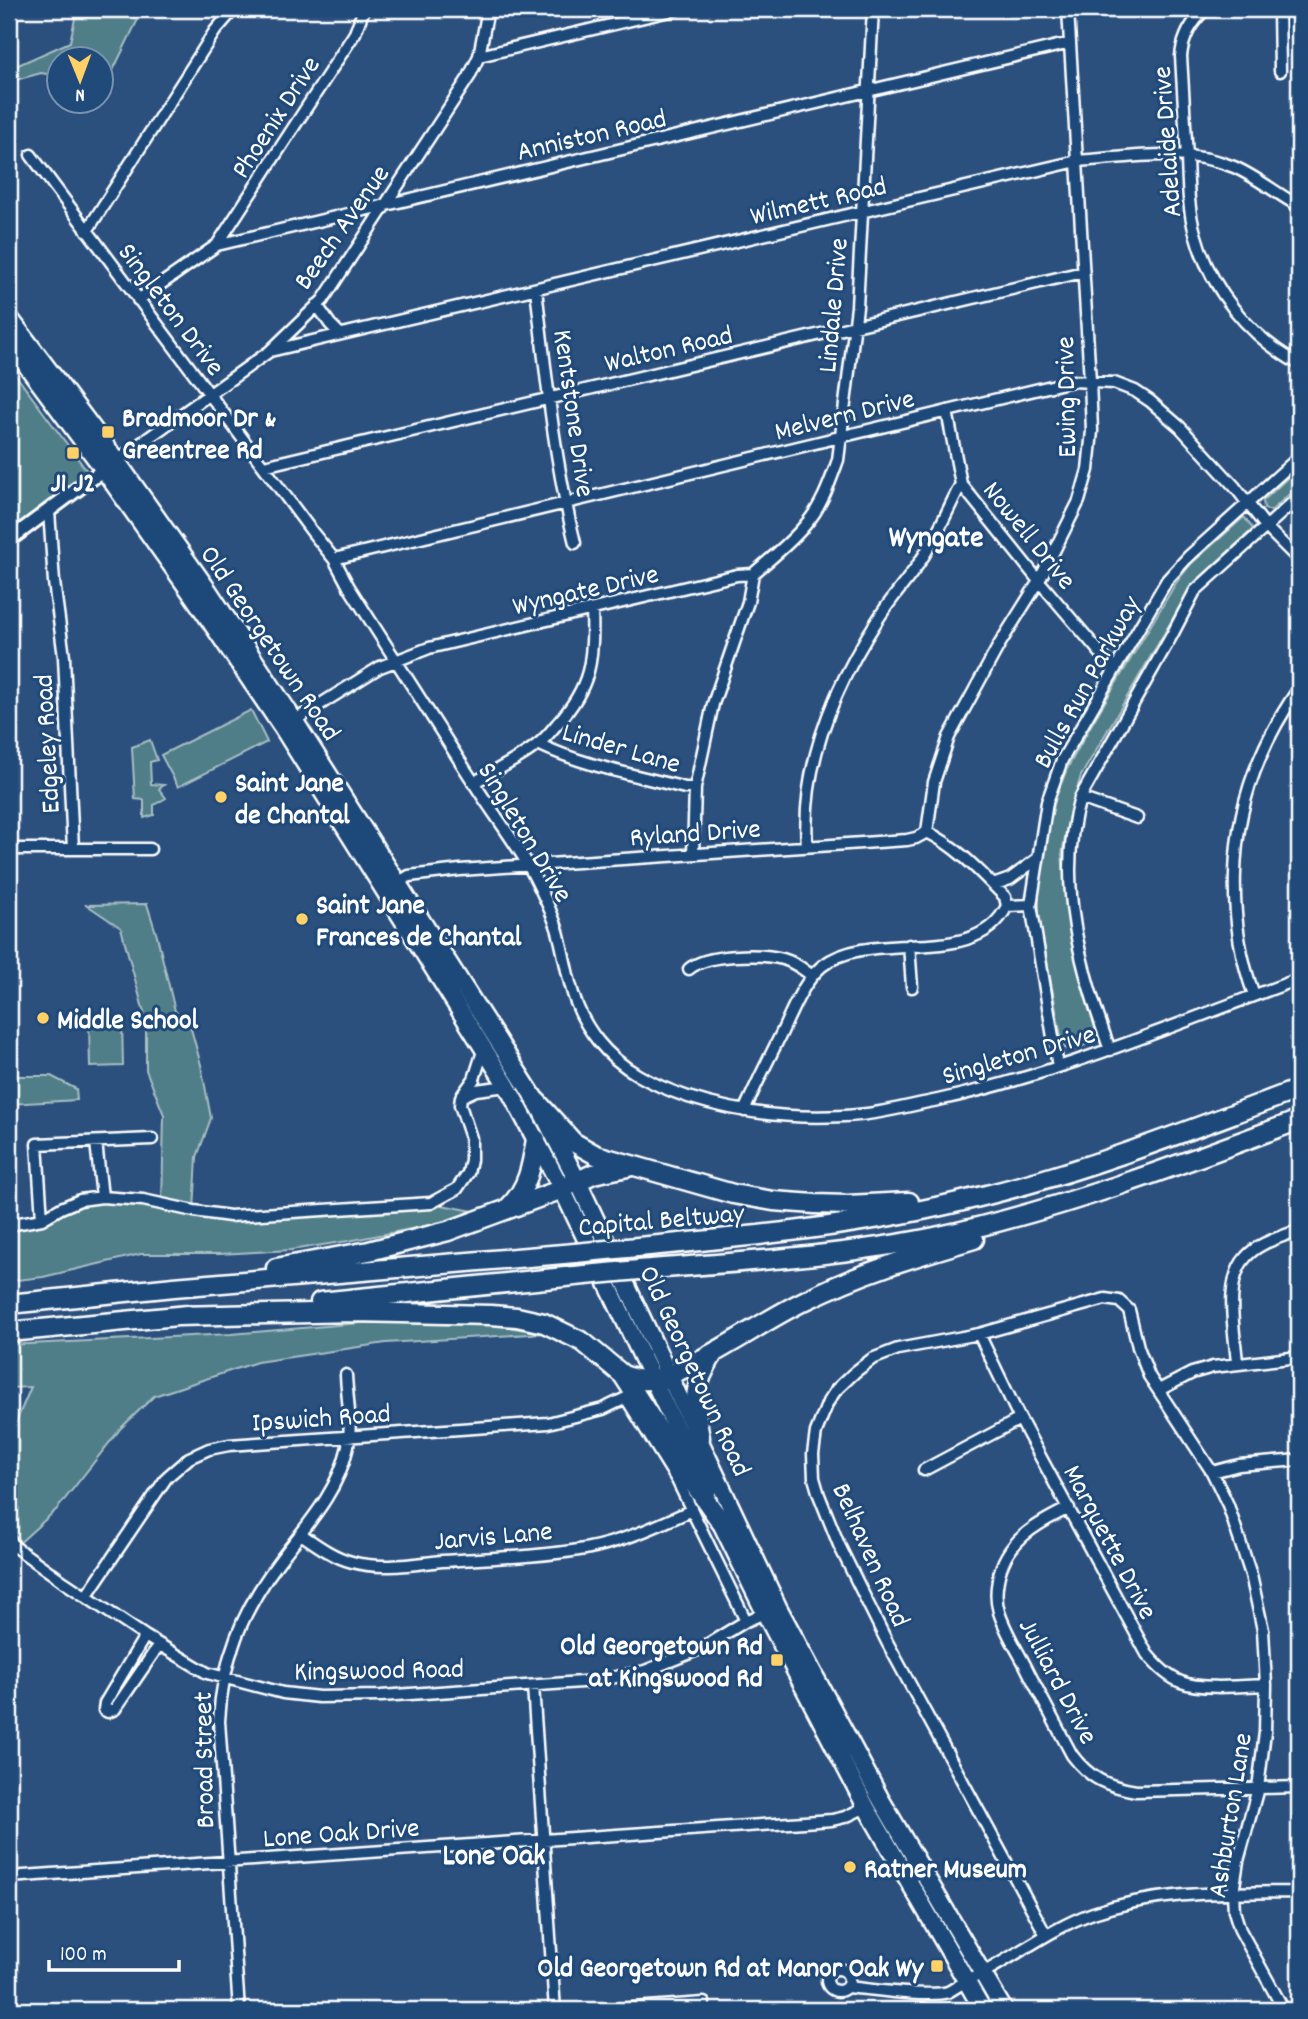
<svg xmlns="http://www.w3.org/2000/svg" width="1308" height="2019" font-family="Dekko,sans-serif">
<rect width="100%" height="100%" fill="#2c507e"/>
<filter id="ink" filterUnits="userSpaceOnUse"><feTurbulence type="fractalNoise" baseFrequency=".0143" numOctaves="2"/><feDisplacementMap in="SourceGraphic" scale="14" xChannelSelector="R" yChannelSelector="G"/><feConvolveMatrix kernelMatrix="1 2 1 2 8 2 1 2 1" color-interpolation-filters="sRGB"/></filter>
<g filter="url(#ink)">
<!-- green -->
<path fill="#507e88" stroke="#a8bec4" stroke-width="2" d="M 77,9 L 143,9 L 102,93 L 102,60 L 60,60 L 59,76 L 41,73 L 9,82 L 9,66 L 16,66 L 70,42 Z
M 9,366 L 87,471 L 9,531 Z
M 1299,467 L 1299,485 L 1271,511 L 1264,509 L 1263,501 Z
M 1244,517 L 1253,529 L 1193,584 L 1081,776 L 1069,815 L 1062,854 L 1069,929 L 1097,1035 L 1095,1041 L 1071,1051 L 1063,1047 L 1039,918 L 1039,882 L 1049,825 L 1056,797 L 1067,769 L 1090,727 L 1176,583 L 1191,564 Z
M 251,710 L 267,742 L 178,787 L 161,755 Z
M 150,740 L 157,760 L 150,762 L 151,784 L 164,785 L 159,789 L 166,798 L 154,805 L 154,815 L 144,818 L 144,800 L 135,799 L 132,747 Z
M 147,904 L 157,936 L 175,1011 L 190,1025 L 201,1065 L 211,1118 L 197,1157 L 194,1211 L 230,1216 L 431,1203 L 489,1214 L 348,1241 L 291,1250 L 220,1254 L 141,1254 L 43,1277 L 9,1281 L 9,1225 L 80,1200 L 162,1204 L 164,1115 L 146,1070 L 146,1020 L 121,928 L 87,905 Z
M 122,1020 L 123,1066 L 90,1067 L 89,1021 Z
M 9,1076 L 51,1076 L 76,1089 L 77,1100 L 9,1104 Z
M 475,1322 L 546,1333 L 386,1343 L 257,1362 L 154,1396 L 121,1428 L 57,1509 L 15,1547 L 9,1539 L 9,1438 L 31,1387 L 9,1388 L 9,1345 L 231,1334 L 361,1323 Z"/>
<g fill="none" stroke-linecap="round" stroke-linejoin="round">
<!-- minor casing -->
<g stroke="#fff" stroke-width="15">
<path id="minor" d="M 1206,9 C 1191,22 1183,37 1181,56 C 1183,90 1185,124 1187,158 C 1188,183 1188,209 1195,233 C 1210,289 1249,336 1299,364
M 1279,9 L 1280,71
M 479,56 L 678,9
M 31,155 L 313,533 L 334,559 L 349,587 C 390,652 431,716 472,780 C 490,809 511,836 528,865 C 537,881 555,918 559,935 C 569,975 570,1006 598,1041 C 621,1070 653,1085 688,1097 C 738,1113 791,1119 844,1116 C 876,1115 907,1106 938,1100 C 1063,1073 1180,1022 1299,979
M 87,231 L 215,31 L 234,9
M 217,245 L 355,33 L 364,9
M 536,289 C 546,374 554,460 575,543
M 138,300 L 217,245 L 1070,43
M 317,305 L 330,324 L 340,334
M 270,351 L 1077,161 C 1128,158 1184,146 1234,167 C 1257,177 1277,194 1299,206
M 947,411 L 961,484 L 1039,581 L 1114,669
M 116,461 L 270,351 L 323,300 L 469,77 L 479,56 L 488,9
M 264,466 L 1083,272
M 49,511 L 54,582 L 64,657 L 73,849
M 334,559 L 1072,381 L 1114,383 L 1135,391 L 1150,401 L 1180,427 L 1235,487 L 1267,528 L 1299,560
M 292,722 L 380,667 L 429,648 L 737,575 L 753,574 C 771,558 791,543 806,524 C 822,506 830,482 838,460 L 857,307 L 873,9
M 538,744 C 584,766 636,775 685,788 L 695,788
M 473,783 C 492,772 522,758 538,744 C 545,739 551,731 557,724 C 591,687 594,659 592,610
M 1080,798 L 1137,818
M 927,832 L 934,782 L 949,737 L 999,645 L 1039,581 L 1079,501 L 1088,470 L 1092,431 L 1090,381 L 1068,9
M 807,846 C 801,764 836,683 880,616 C 893,596 909,579 921,560 C 937,536 948,509 961,484
M 9,849 L 150,849
M 693,854 L 695,788 L 713,704 L 748,602 L 753,574
M 394,885 L 409,876 L 460,870 L 907,840 L 916,838 L 927,832 C 958,847 981,873 1005,897 L 1007,906
M 993,885 L 1010,879 L 1037,859
M 909,945 L 912,987
M 689,969 C 706,954 761,953 783,959 C 794,962 803,969 812,976
M 1254,995 C 1227,922 1228,831 1260,758 C 1270,734 1284,710 1299,688
M 1110,1050 C 1081,971 1055,881 1080,798 L 1172,635 L 1195,591 L 1299,497
M 1058,1067 L 1031,905 L 1047,802 L 1062,760 L 1167,580 L 1188,557 L 1299,457
M 465,1095 L 476,1090 L 507,1086
M 744,1111 C 756,1085 768,1060 781,1034 C 792,1011 802,983 822,966 C 874,926 975,971 1007,906 L 1031,905
M 96,1142 L 102,1197
M 42,1219 L 37,1144 L 152,1139
M 9,1225 L 42,1219 L 61,1208 L 80,1200 L 102,1197 L 143,1200 L 194,1211 L 230,1216 L 431,1203 L 457,1189 L 468,1173 L 471,1160 L 471,1138 L 460,1105 L 461,1097 L 474,1079 L 484,1048
M 979,1334 L 1020,1419 L 1147,1654 C 1156,1665 1168,1677 1181,1682 C 1200,1690 1244,1686 1266,1685
M 1237,1363 C 1235,1332 1223,1282 1246,1257 C 1259,1242 1282,1237 1299,1230
M 1159,1390 L 1192,1373 L 1213,1367 L 1299,1357
M 924,1470 L 1020,1419
M 1212,1472 L 1239,1465 L 1299,1460
M 1069,1508 C 1036,1524 1005,1541 998,1580 C 996,1590 996,1602 999,1612 C 1005,1631 1016,1648 1025,1665 C 1040,1695 1056,1725 1072,1755 C 1090,1779 1107,1786 1136,1791 L 1299,1787
M 301,1534 C 317,1545 333,1557 352,1562 C 380,1570 414,1564 442,1561 C 490,1558 538,1557 585,1549 C 622,1542 657,1526 690,1511
M 9,1539 L 15,1547 L 64,1582 L 145,1636 L 207,1673 L 283,1693 L 319,1697 L 381,1696 L 596,1681 L 645,1671 L 700,1649 L 746,1621 L 767,1612
M 87,1595 L 167,1477 L 189,1458 L 209,1449 L 229,1445 L 548,1423 L 603,1409 L 626,1398 L 677,1480 L 746,1621
M 145,1636 L 105,1703 L 104,1710 L 108,1712 L 115,1709 L 159,1645
M 533,1686 L 555,2010
M 9,1877 L 832,1820 L 845,1817 L 868,1806
M 1046,1935 L 887,1642 L 839,1545 L 819,1495 L 814,1478 L 813,1454 L 816,1432 L 828,1402 L 836,1390 L 855,1372 L 872,1359 L 898,1349 L 979,1334 L 1105,1299 L 1119,1301 L 1129,1310 L 1138,1347 L 1149,1376 L 1212,1472 L 1228,1505 L 1251,1575 L 1263,1630 L 1266,1685 L 1265,1732 L 1258,1788 L 1238,1861 L 1233,1893 L 1234,1911 L 1240,1930 L 1284,2010
M827 1980a11 11 0 1 1 22 0a11 11 0 1 1-22 0Z
M 847,1987 C 869,1989 929,1998 948,1992 C 954,1989 960,1984 967,1981 C 1010,1961 1048,1929 1093,1913 C 1162,1890 1228,1893 1299,1892
M 239,2010 L 219,1721 C 222,1661 242,1611 278,1563 C 304,1528 337,1494 347,1450 C 353,1427 347,1399 346,1375
M 606,2010 L 704,2003"/>
</g>
<!-- tertiary casing -->
<g stroke="#fff" stroke-width="18">
<path id="tertiary" d="M 9,540 L 110,465"/>
</g>
<!-- primary casing -->
<g stroke="#fff" stroke-width="21">
<path id="primary" d="M 9,317 L 109,450 L 208,590 L 294,720 L 537,1102 L 578,1182 L 778,1607 L 880,1798 L 1004,2010
M 9,342 L 96,459 L 193,596 L 282,727 L 507,1086 L 562,1189 L 707,1493
M 716,1513 L 765,1613 L 866,1807 L 983,2010"/>
</g>
<!-- motorway casing -->
<g stroke="#fff" stroke-width="23">
<path id="motorway" d="M 537,1102 L 573,1142 L 596,1155 L 733,1194 L 773,1201 L 815,1204 L 847,1205 L 909,1202
M 508,1208 C 528,1189 532,1165 536,1139
M 627,1248 C 747,1237 867,1226 983,1196 C 1091,1169 1195,1128 1299,1089
M 276,1268 L 369,1251 L 448,1231 L 557,1191 L 593,1174 L 628,1167
M 639,1270 C 737,1262 837,1257 935,1237 C 1060,1210 1179,1165 1299,1120
M 320,1302 L 585,1275
M 9,1304 L 174,1287 L 575,1253
M 177,1316 L 355,1312 L 491,1315 L 517,1317 L 544,1323 L 583,1342 L 623,1375 L 687,1474 L 721,1522
M 9,1332 L 188,1315
M 623,1375 C 641,1382 650,1382 669,1375 C 681,1371 691,1365 702,1359 C 737,1341 769,1318 804,1301 C 859,1273 916,1256 974,1239
M 700,1438 C 693,1400 693,1387 713,1354"/>
</g>
<!-- minor -->
<use href="#minor" stroke="#1f4a7a" stroke-width="10"/>
<!-- tertiary -->
<use href="#tertiary" stroke="#1f4a7a" stroke-width="12"/>
<!-- primary -->
<use href="#primary" stroke="#1f4a7a" stroke-width="16"/>
<!-- motorway -->
<use href="#motorway" stroke="#1f4a7a" stroke-width="18"/>
<!-- motorway-bridge casing -->
<g stroke="#fff" stroke-width="23" stroke-linecap="butt">
<path id="motorway-bridge" d="M 575,1253 L 627,1248
M 585,1275 L 639,1270"/>
</g>
<!-- motorway-bridge -->
<use href="#motorway-bridge" stroke="#1f4a7a" stroke-width="18"/>
</g>
</g>
<!-- markers -->
<g fill="#ffd166" stroke="#1f4a7a" stroke-width="2.5">
<rect x="101" y="425" width="14" height="14" rx="3.5"/>
<rect x="66" y="446" width="14" height="14" rx="3.5"/>
<circle cx="221" cy="797" r="7"/>
<circle cx="302" cy="919" r="7"/>
<circle cx="43" cy="1018" r="7"/>
<rect x="770" y="1653" width="14" height="14" rx="3.5"/>
<circle cx="850" cy="1867" r="7"/>
<rect x="930" y="1959" width="14" height="14" rx="3.5"/>
</g>
<g text-anchor="middle" stroke-width="6" stroke-linejoin="round" paint-order="stroke">
<!-- street labels -->
<g font-size="28" fill="#fff" stroke="#1f4a7a">
<text transform="translate(274 116) rotate(-57)" y="10">Phoenix Drive</text>
<text transform="translate(591 133) rotate(-13)" y="10">Anniston Road</text>
<text transform="translate(1165 142) rotate(-94)" y="10">Adelaide Drive</text>
<text transform="translate(818 199) rotate(-13)" y="10">Wilmett Road</text>
<text transform="translate(340 226) rotate(-55)" y="10">Beech Avenue</text>
<text transform="translate(831 305) rotate(-85)" y="10">Lindale Drive</text>
<text transform="translate(173 308) rotate(53)" y="10">Singleton Drive</text>
<text transform="translate(668 347) rotate(-13)" y="10">Walton Road</text>
<text transform="translate(1064 397) rotate(-91)" y="10">Ewing Drive</text>
<text transform="translate(576 413) rotate(82)" y="10">Kentstone Drive</text>
<text transform="translate(844 413) rotate(-14)" y="10">Melvern Drive</text>
<text transform="translate(1031 534) rotate(51)" y="10">Nowell Drive</text>
<text transform="translate(585 588) rotate(-13)" y="10">Wyngate Drive</text>
<text transform="translate(272 642) rotate(56)" y="10">Old Georgetown Road</text>
<text transform="translate(1085 681) rotate(-61)" y="10">Bulls Run Parkway</text>
<text transform="translate(45 744) rotate(-93)" y="10">Edgeley Road</text>
<text transform="translate(622 746) rotate(16)" y="10">Linder Lane</text>
<text transform="translate(527 831) rotate(59)" y="10">Singleton Drive</text>
<text transform="translate(695 831) rotate(-4)" y="10">Ryland Drive</text>
<text transform="translate(1018 1053) rotate(-16)" y="10">Singleton Drive</text>
<text transform="translate(661 1218) rotate(-5)" y="10">Capital Beltway</text>
<text transform="translate(697 1370) rotate(65)" y="10">Old Georgetown Road</text>
<text transform="translate(321 1416) rotate(-4)" y="10">Ipswich Road</text>
<text transform="translate(493 1534) rotate(-5)" y="10">Jarvis Lane</text>
<text transform="translate(1112 1541) rotate(62)" y="10">Marquette Drive</text>
<text transform="translate(873 1554) rotate(66)" y="10">Belhaven Road</text>
<text transform="translate(379 1668) rotate(-1)" y="10">Kingswood Road</text>
<text transform="translate(1060 1680) rotate(62)" y="10">Julliard Drive</text>
<text transform="translate(202 1760) rotate(-91)" y="10">Broad Street</text>
<text transform="translate(1228 1815) rotate(-81)" y="10">Ashburton Lane</text>
<text transform="translate(341 1831) rotate(-4)" y="10">Lone Oak Drive</text>
</g>
<!-- poi labels -->
<g font-size="28" font-weight="bold" fill="#fff" stroke="#1f4a7a" text-anchor="start">
<text x="122" y="426">Bradmoor Dr &amp;<tspan x="122" dy="32">Greentree Rd</tspan></text>
<text x="73" y="491" text-anchor="middle">J1 J2</text>
<text x="235" y="791">Saint Jane<tspan x="235" dy="32">de Chantal</tspan></text>
<text x="316" y="913">Saint Jane<tspan x="316" dy="32">Frances de Chantal</tspan></text>
<text x="57" y="1028">Middle School</text>
<text x="763" y="1654" text-anchor="end">Old Georgetown Rd<tspan x="763" dy="32">at Kingswood Rd</tspan></text>
<text x="864" y="1877">Ratner Museum</text>
<text x="923" y="1976" text-anchor="end">Old Georgetown Rd at Manor Oak Wy</text>
</g>
<!-- neighbourhood labels -->
<g font-size="30" font-weight="bold" fill="#fff" stroke="#1f4a7a">
<text x="936" y="546">Wyngate</text>
<text x="494" y="1864">Lone Oak</text>
</g>
</g>
<!-- margin -->
<rect width="1308" height="2019" fill="none" stroke="#1f4a7a" stroke-width="35"/>
<rect x="18" y="18" width="1273" height="1984" fill="none" stroke="#fff" stroke-width="2.5" filter="url(#ink)"/>
<!-- north arrow -->
<g transform="translate(80 80) rotate(179)"><circle r="33" fill="#1f4a7a" stroke="#7992af" stroke-width="2"/>
<path d="M0-5L12 26L0 18L-12 26Z" fill="#ffd166"/>
<text y="-10" font-size="19" font-weight="bold" text-anchor="middle" fill="#ffffff">N</text>
</g>
<!-- scale -->
<path d="M49 1960v10h130v-10" fill="none" stroke="#ffffff" stroke-width="3.5"/>
<text x="60" y="1960" font-size="21" fill="#ffffff" stroke="#1f4a7a" stroke-width="5" paint-order="stroke">100 m</text>
</svg>
